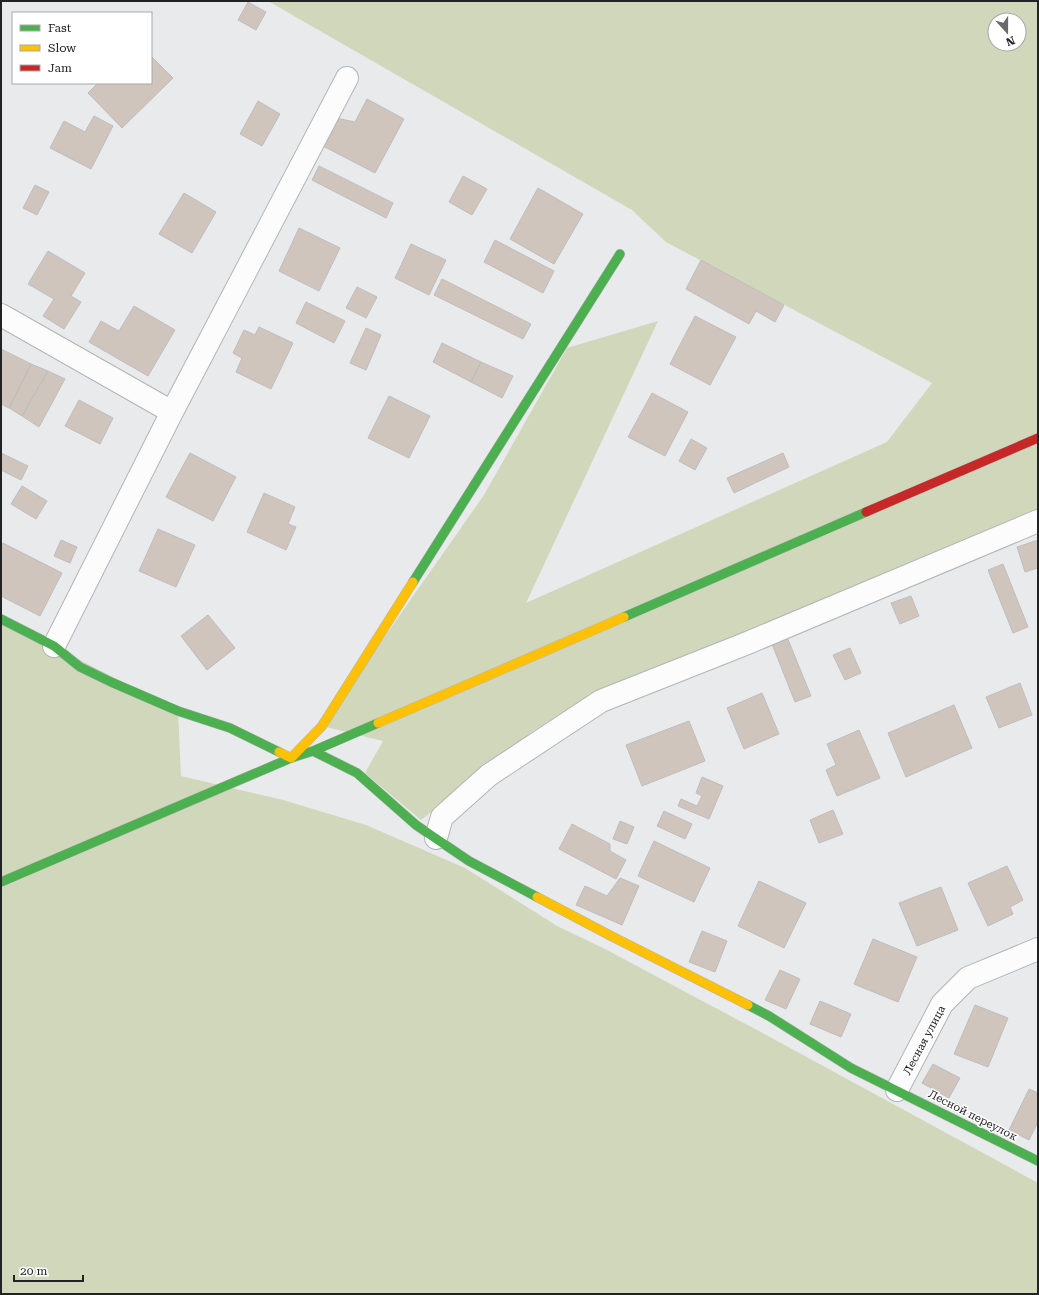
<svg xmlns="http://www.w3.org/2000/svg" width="1039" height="1295" font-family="'Roboto Serif',serif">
<rect width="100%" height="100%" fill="#e9eaeb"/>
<!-- green -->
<path fill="#d0d7ba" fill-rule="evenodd" d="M 268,1 L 1038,1 L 1038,518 L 664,674 L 599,689 L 530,733 L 421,820 L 365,773 L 383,741 L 322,726 L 484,495 L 567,348 L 658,321 L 526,603 L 887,442 L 932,383 L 666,242 L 632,210 ZM 995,20 L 1019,20 L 1019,44 L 995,44 Z
M 1,619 L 178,711 L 181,776 L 283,800 L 366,825 L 465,868 L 557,926 L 605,949 L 768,1036 L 1038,1183 L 1038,1294 L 1,1294 Z"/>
<!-- building -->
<path fill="#d0c5bc" stroke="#bebdbe" d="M 248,2 L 266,12 L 256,30 L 238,20 Z
M 151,56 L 173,78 L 122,128 L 88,93 L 98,83 L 151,83 Z
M 367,99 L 404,119 L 375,173 L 321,145 L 336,118 L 355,122 Z
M 258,101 L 280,114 L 262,146 L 240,134 Z
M 94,116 L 113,126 L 91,169 L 50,148 L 64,121 L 85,132 Z
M 319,166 L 393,203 L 386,218 L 312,180 Z
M 463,176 L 487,189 L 472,215 L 449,202 Z
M 35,185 L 49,192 L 37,215 L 23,208 Z
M 538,188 L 583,214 L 554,264 L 510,239 Z
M 184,193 L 216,212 L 192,253 L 159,234 Z
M 299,228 L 340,248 L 319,291 L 279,271 Z
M 495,240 L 554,271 L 543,293 L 484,262 Z
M 411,244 L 446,260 L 429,295 L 395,278 Z
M 48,251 L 85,273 L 71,296 L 81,302 L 64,329 L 43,316 L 54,299 L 28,284 Z
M 701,260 L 784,305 L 775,322 L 756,311 L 749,324 L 686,289 Z
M 442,279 L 531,324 L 523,339 L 434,295 Z
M 357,287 L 377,297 L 366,318 L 346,308 Z
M 306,302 L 345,321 L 334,343 L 296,323 Z
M 134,306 L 175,330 L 148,376 L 89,342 L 101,321 L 119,331 Z
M 695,316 L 736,337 L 710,385 L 670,364 Z
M 259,327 L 293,343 L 271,389 L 236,372 L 242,358 L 233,353 L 244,330 L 255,335 Z
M 366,328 L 381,335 L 366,370 L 350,363 Z
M 442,343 L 481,362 L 471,382 L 433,362 Z
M 1,349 L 31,364 L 9,408 L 1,404 Z
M 481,362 L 513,376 L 502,398 L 471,382 Z
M 31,364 L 48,371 L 22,416 L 9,408 Z
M 48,371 L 65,379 L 39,427 L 22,416 Z
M 652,393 L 688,412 L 665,456 L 628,437 Z
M 389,396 L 430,416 L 409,458 L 368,438 Z
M 79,400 L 113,418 L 100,444 L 65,426 Z
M 691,439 L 707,448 L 695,470 L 679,461 Z
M 1,453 L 28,466 L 21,480 L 1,470 Z
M 190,453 L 236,477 L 213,521 L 166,497 Z
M 783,453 L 789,467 L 734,493 L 727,478 Z
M 22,486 L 47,501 L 36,519 L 11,504 Z
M 264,493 L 295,507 L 288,524 L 296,527 L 286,550 L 247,532 Z
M 158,529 L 195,545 L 176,587 L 139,571 Z
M 61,540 L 77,547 L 70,563 L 54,556 Z
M 1038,540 L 1038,568 L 1025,572 L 1017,547 Z
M 3,543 L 62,573 L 40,616 L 1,596 L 1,547 Z
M 1003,564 L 1028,627 L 1013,633 L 988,570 Z
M 911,596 L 919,616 L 900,624 L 891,603 Z
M 208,615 L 235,648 L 207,670 L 181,636 Z
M 787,637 L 811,696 L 795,702 L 772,644 Z
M 850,648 L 861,673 L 845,680 L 833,655 Z
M 1020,683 L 1032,715 L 999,728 L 986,697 Z
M 762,693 L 779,734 L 744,749 L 727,708 Z
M 954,705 L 972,748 L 906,777 L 888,733 Z
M 689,721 L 705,761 L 642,786 L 626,745 Z
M 859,730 L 880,778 L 837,796 L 826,770 L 836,765 L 827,744 Z
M 702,777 L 723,786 L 709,819 L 678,806 L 681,799 L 697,806 L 702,796 L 696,793 Z
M 833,810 L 843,834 L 819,843 L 810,820 Z
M 664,811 L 692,824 L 685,839 L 657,826 Z
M 620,821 L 634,827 L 627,844 L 613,839 Z
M 572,824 L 610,844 L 610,851 L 626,860 L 616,879 L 559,849 Z
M 654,841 L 710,868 L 694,902 L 638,876 Z
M 1007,866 L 1023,900 L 1010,907 L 1013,914 L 988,926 L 968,883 Z
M 620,878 L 639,886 L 622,925 L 576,905 L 585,886 L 607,896 Z
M 759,881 L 806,903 L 784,948 L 738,926 Z
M 941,887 L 958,930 L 917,946 L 899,903 Z
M 702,931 L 727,941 L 715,972 L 689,962 Z
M 873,939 L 917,957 L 898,1002 L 854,984 Z
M 780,970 L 800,979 L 786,1009 L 765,1000 Z
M 820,1001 L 851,1014 L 841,1037 L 810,1024 Z
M 975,1005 L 1008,1018 L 988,1067 L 954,1054 Z
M 933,1064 L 960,1078 L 949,1098 L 922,1083 Z
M 1029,1089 L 1038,1093 L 1038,1122 L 1029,1140 L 1009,1130 Z"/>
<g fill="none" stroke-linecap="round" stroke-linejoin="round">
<!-- street casing -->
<g stroke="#b3b4b5" stroke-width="24">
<path id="street" d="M 1,315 L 172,412
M 54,646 L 172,412 L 347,78
M 436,838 L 442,817 L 489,775 L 601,701 L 745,644 L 1038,521
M 897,1090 L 942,1004 L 968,978 L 1038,949"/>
</g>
<!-- fast casing -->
<g stroke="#b3b4b5" stroke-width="10">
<path id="fast" d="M 413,582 L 620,254
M 624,617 L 866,512
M 1,619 L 54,646 L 80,667 L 111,682 L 178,711 L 230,728 L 279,752
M 313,751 L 357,773 L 416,825 L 469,861 L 537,897
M 1,882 L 291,758 L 313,751 L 378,723
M 748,1005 L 769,1016 L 851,1068 L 1038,1161"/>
</g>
<!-- slow casing -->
<g stroke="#b3b4b5" stroke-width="10">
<path id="slow" d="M 378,723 L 624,617
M 279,752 L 291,758 L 322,726 L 413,582
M 537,897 L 613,937 L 748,1005"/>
</g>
<!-- jam casing -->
<g stroke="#b3b4b5" stroke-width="10">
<path id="jam" d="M 866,512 L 1038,438"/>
</g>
<!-- street -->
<use href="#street" stroke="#fcfcfc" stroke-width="22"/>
<!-- fast -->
<use href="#fast" stroke="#4caf50" stroke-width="9"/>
<!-- slow -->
<use href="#slow" stroke="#ffc107" stroke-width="9"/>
<!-- jam -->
<use href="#jam" stroke="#c62828" stroke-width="9"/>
</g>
<g text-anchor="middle" stroke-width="3" stroke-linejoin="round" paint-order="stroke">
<!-- street labels -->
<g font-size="11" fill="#232324" stroke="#fff">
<text transform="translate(924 1040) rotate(-62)" y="4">Лесная улица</text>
<text transform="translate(973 1115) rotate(27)" y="4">Лесной переулок</text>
</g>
</g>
<!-- border -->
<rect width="1039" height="1295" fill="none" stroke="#232324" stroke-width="4"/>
<!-- legend -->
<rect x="12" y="12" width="140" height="72" fill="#ffffff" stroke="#a7a7a7"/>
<rect x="20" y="25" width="20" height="6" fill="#4caf50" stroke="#a7a7a7"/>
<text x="48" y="32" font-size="12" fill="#232324">Fast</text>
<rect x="20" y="45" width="20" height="6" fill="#ffc107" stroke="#a7a7a7"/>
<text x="48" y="52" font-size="12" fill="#232324">Slow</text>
<rect x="20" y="65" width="20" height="6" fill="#c62828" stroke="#a7a7a7"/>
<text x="48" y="72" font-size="12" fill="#232324">Jam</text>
<!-- north arrow -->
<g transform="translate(1007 32) rotate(159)"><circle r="19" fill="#ffffff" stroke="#a7a7a7"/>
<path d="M0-3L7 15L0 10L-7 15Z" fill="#68696a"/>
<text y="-6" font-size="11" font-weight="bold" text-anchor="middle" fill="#232324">N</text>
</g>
<!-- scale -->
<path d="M14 1275v6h69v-6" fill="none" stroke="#232324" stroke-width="2"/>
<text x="20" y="1275" font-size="12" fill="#232324" stroke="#ffffff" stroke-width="3" paint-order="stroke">20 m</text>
</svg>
